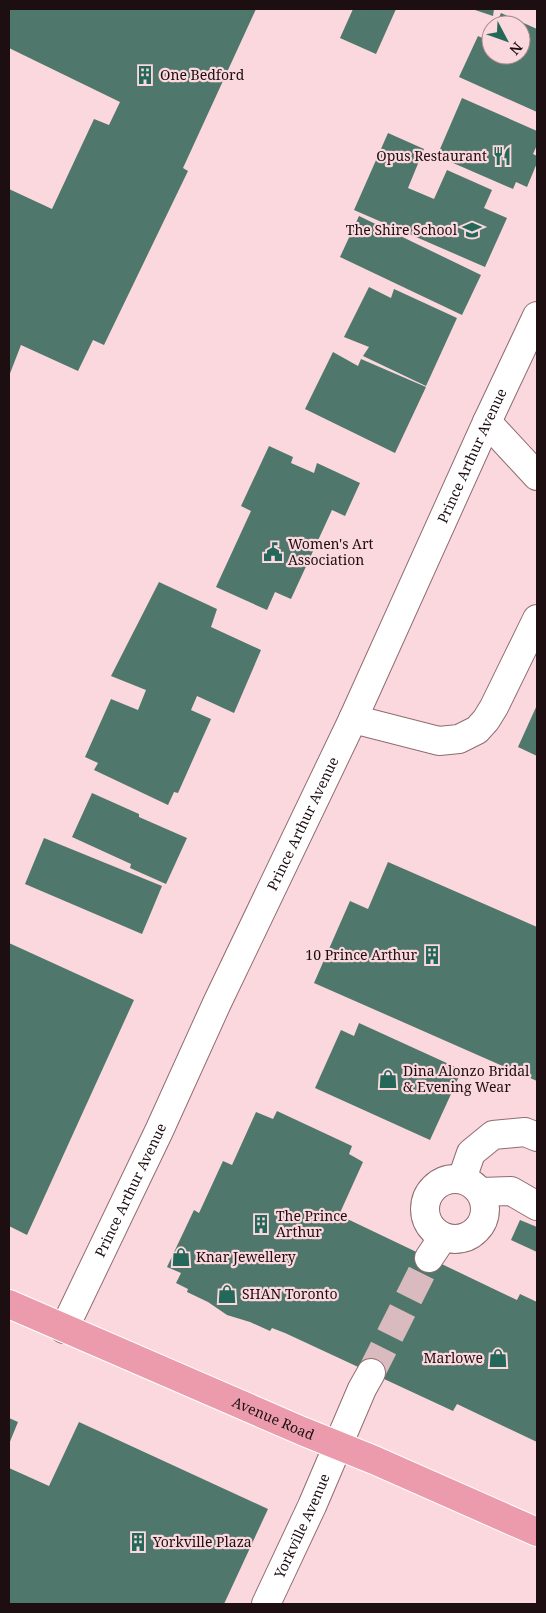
<svg xmlns="http://www.w3.org/2000/svg" width="546" height="1613" font-family="'Noto Serif',serif">
<rect width="100%" height="100%" fill="#fad8dd"/>
<!-- building -->
<path fill="#50776c" d="M 9,9 L 256,9 L 183,168 L 188,171 L 104,345 L 93,340 L 78,371 L 21,345 L 9,376 L 9,189 L 52,209 L 94,119 L 109,125 L 120,102 L 9,48 Z
M 353,9 L 396,9 L 376,54 L 340,38 Z
M 472,9 L 494,9 L 493,16 Z
M 501,13 L 537,29 L 537,112 L 459,77 L 478,36 L 489,41 L 491,36 L 491,55 L 521,55 L 521,25 L 496,25 Z
M 462,98 L 537,131 L 537,145 L 533,154 L 537,156 L 537,163 L 527,187 L 516,182 L 513,189 L 437,156 Z
M 388,133 L 424,149 L 408,188 L 434,199 L 447,170 L 492,190 L 484,208 L 507,218 L 485,267 L 354,210 Z
M 359,216 L 481,275 L 462,315 L 340,257 Z
M 369,287 L 391,298 L 394,289 L 457,318 L 426,386 L 363,356 L 369,347 L 344,337 Z
M 333,352 L 358,366 L 361,359 L 426,387 L 395,453 L 305,409 Z
M 269,446 L 293,457 L 291,463 L 314,473 L 317,463 L 360,483 L 345,516 L 332,510 L 291,599 L 275,592 L 267,610 L 216,587 L 251,511 L 241,506 Z
M 159,582 L 217,609 L 211,627 L 261,650 L 234,713 L 197,696 L 191,710 L 211,719 L 178,793 L 174,792 L 168,805 L 94,770 L 98,763 L 85,757 L 111,699 L 138,710 L 146,690 L 111,676 Z
M 537,705 L 537,756 L 518,747 Z
M 92,793 L 139,814 L 139,817 L 187,838 L 166,884 L 130,868 L 131,864 L 72,837 Z
M 44,838 L 162,886 L 142,934 L 25,884 Z
M 388,862 L 537,927 L 537,1081 L 314,983 L 350,901 L 368,909 Z
M 9,943 L 134,1000 L 27,1235 L 9,1226 Z
M 359,1023 L 462,1070 L 430,1140 L 315,1088 L 341,1030 L 354,1036 Z
M 277,1111 L 352,1146 L 349,1154 L 363,1162 L 339,1215 L 517,1300 L 520,1294 L 537,1302 L 537,1442 L 457,1404 L 453,1411 L 285,1333 L 272,1328 L 270,1331 L 250,1322 L 227,1315 L 208,1302 L 187,1292 L 188,1289 L 176,1283 L 181,1273 L 167,1267 L 194,1210 L 199,1213 L 223,1161 L 232,1165 L 256,1112 L 273,1119 Z
M 520,1220 L 537,1227 L 537,1252 L 511,1240 Z
M 9,1418 L 18,1422 L 9,1444 Z
M 79,1422 L 268,1509 L 224,1604 L 9,1604 L 9,1468 L 49,1486 Z"/>
<g fill="none" stroke-linecap="round" stroke-linejoin="round">
<!-- minor-tunnel -->
<path stroke="#d9babe" stroke-width="28" stroke-dasharray="28 14" stroke-linecap="butt" d="M 371,1373 L 429,1258"/>
<!-- minor casing -->
<g stroke="#906c71" stroke-width="30">
<g id="minor">
<path d="M 487,422 L 537,476"/>
<path d="M 353,719 L 439,741 L 459,739 L 477,730 L 486,720 L 494,707 L 537,619"/>
<circle cx="455" cy="1209" r="30"/>
<path d="M 462,1179 L 471,1153 L 493,1135 L 525,1132 L 537,1137"/>
<path d="M 481,1192 L 511,1191 L 537,1206"/>
<path d="M 429,1258 L 443,1237"/>
<path id="s1" d="M 64,1329 L 159,1131 L 217,1003 L 353,719 L 487,422 L 537,316"/>
<path id="s2" d="M 266,1604 L 312,1506 L 362,1389 L 371,1373"/>
</g>
</g>
<!-- major casing -->
<g stroke="#fff" stroke-width="30">
<g id="major">
<path id="s3" d="M 9,1304 L 302,1431 L 374,1460 L 537,1532"/>
</g>
</g>
<!-- minor -->
<use href="#minor" stroke="#fff" stroke-width="28"/>
<!-- major -->
<use href="#major" stroke="#ec9bad" stroke-width="28"/>
</g>
<!-- icons -->
<defs>
<g id="building-bare" transform="scale(1.5)"><path d="M-4-6H4V6H1V3H-1V6H-4ZM-2.5-4.3h1.7v1.8h-1.7ZM.8-4.3h1.7v1.8H.8ZM-2.5-1h1.7V.8h-1.7ZM.8-1h1.7V.8H.8Z" fill="#256859" stroke="#fad8dd" stroke-width="2.5" paint-order="stroke"/></g>
<g id="restaurant-bare" transform="scale(1.5)"><path d="M-5-6h1v4h1v-4h1v4h1v-4h1v5L-1.5 .5V6h-2V.5L-5-1ZM5-6V6H3V1.5H1.5Q1.5-4 5-6Z" fill="#256859" stroke="#fad8dd" stroke-width="2.5" paint-order="stroke"/></g>
<g id="school-bare" transform="scale(1.5)"><path d="M0-5L7-2L0 1L-7-2ZM-4 1L0 2.5L4 1V4Q0 6-4 4Z" fill="#256859" stroke="#fad8dd" stroke-width="2.5" paint-order="stroke"/></g>
<g id="civic-bare" transform="scale(1.5)"><path d="M-.6-6.5H3V-4.5H.6V-3L4-1V1h2V6H-6V1h2V-1L-.6-3ZM-1.2 2.5V6h2.4V2.5Z" fill="#256859" stroke="#fad8dd" stroke-width="2.5" paint-order="stroke"/></g>
<g id="shop-bare" transform="scale(1.5)"><path d="M-5-2.5h2.3a2.7 3.5 0 0 1 5.4 0H5L5.5 6h-11ZM-1.5-2.5h3a1.5 2.3 0 0 0-3 0Z" fill="#256859" stroke="#fad8dd" stroke-width="2.5" paint-order="stroke"/></g>
</defs>
<g fill-rule="evenodd">
<use href="#building-bare" x="145" y="75"/>
<use href="#restaurant-bare" x="502" y="156"/>
<use href="#school-bare" x="472" y="230"/>
<use href="#civic-bare" x="273" y="552"/>
<use href="#building-bare" x="432" y="955"/>
<use href="#shop-bare" x="388" y="1079"/>
<use href="#building-bare" x="261" y="1224"/>
<use href="#shop-bare" x="181" y="1257"/>
<use href="#shop-bare" x="227" y="1294"/>
<use href="#shop-bare" x="498" y="1358"/>
<use href="#building-bare" x="138" y="1542"/>
</g>
<g text-anchor="middle" stroke-width="4.5" stroke-linejoin="round" paint-order="stroke">
<!-- poi labels -->
<g font-size="14" fill="#1d0f11" stroke="#fad8dd" text-anchor="start">
<text x="160" y="80">One Bedford</text>
<text x="487" y="161" text-anchor="end">Opus Restaurant</text>
<text x="457" y="235" text-anchor="end">The Shire School</text>
<text x="288" y="549">Women's Art<tspan x="288" dy="16">Association</tspan></text>
<text x="417" y="960" text-anchor="end">10 Prince Arthur</text>
<text x="403" y="1076">Dina Alonzo Bridal<tspan x="403" dy="16">&amp; Evening Wear</tspan></text>
<text x="276" y="1221">The Prince<tspan x="276" dy="16">Arthur</tspan></text>
<text x="196" y="1262">Knar Jewellery</text>
<text x="242" y="1299">SHAN Toronto</text>
<text x="483" y="1363" text-anchor="end">Marlowe</text>
<text x="153" y="1547">Yorkville Plaza</text>
</g>
<!-- street labels -->
<g font-size="14" fill="#1d0f11" stroke="#fad8dd">
<text dy="5" stroke="none"><textPath href="#s1" startOffset="964">Prince Arthur Avenue</textPath></text>
<text dy="5" stroke="none"><textPath href="#s1" startOffset="559">Prince Arthur Avenue</textPath></text>
<text dy="5" stroke="none"><textPath href="#s1" startOffset="154">Prince Arthur Avenue</textPath></text>
<text dy="5" stroke="none"><textPath href="#s3" startOffset="288">Avenue Road</textPath></text>
<text dy="5" stroke="none"><textPath href="#s2" startOffset="86">Yorkville Avenue</textPath></text>
</g>
</g>
<!-- border -->
<rect width="546" height="1613" fill="none" stroke="#1d0f11" stroke-width="20"/>
<!-- north arrow -->
<g transform="translate(506 40) rotate(131)"><circle r="24" fill="#fad8dd" stroke="#a2888b"/>
<path d="M0-4L9 19L0 12L-9 19Z" fill="#256859"/>
<text y="-8" font-size="14" font-weight="bold" text-anchor="middle" fill="#1d0f11">N</text>
</g>
</svg>
